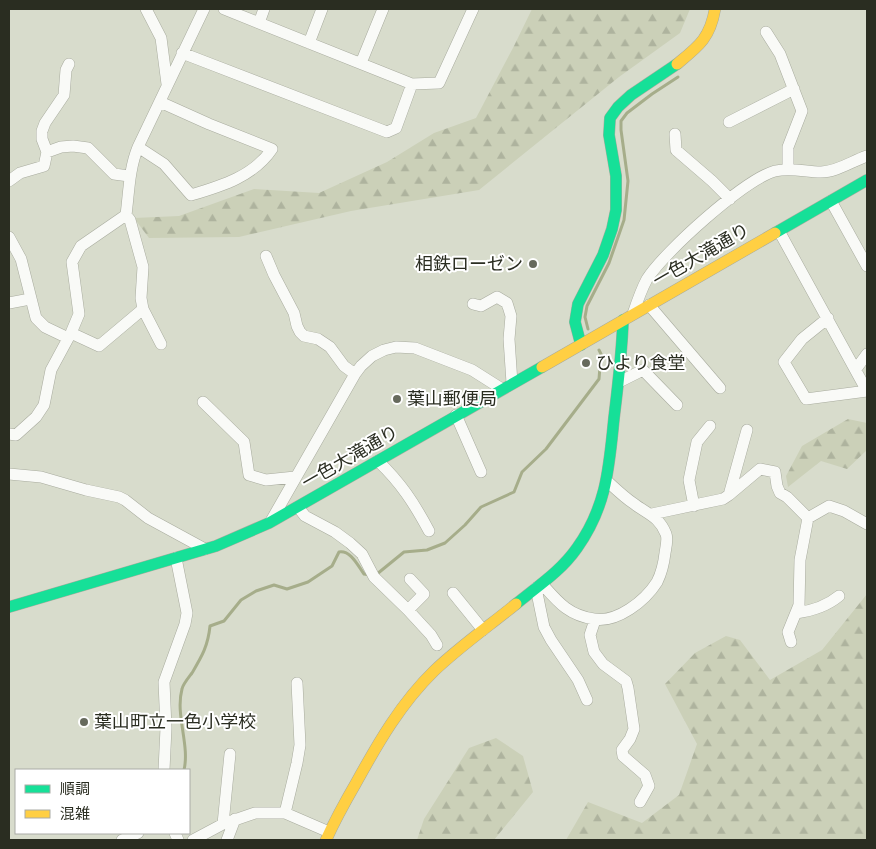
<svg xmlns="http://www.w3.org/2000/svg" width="876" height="849" font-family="'Archivo Narrow','Noto Sans JP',sans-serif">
<defs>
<pattern id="forest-firs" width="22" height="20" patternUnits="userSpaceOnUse" patternTransform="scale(1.25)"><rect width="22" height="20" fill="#cbd0b8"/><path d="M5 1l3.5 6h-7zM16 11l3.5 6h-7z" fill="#aeb39e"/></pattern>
</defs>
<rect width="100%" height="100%" fill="#d8dccc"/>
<!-- forest -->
<path fill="url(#forest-firs)" d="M 532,9 L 690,9 L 680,33 L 619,77 L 479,190 L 351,211 L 239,237 L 149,238 L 134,218 L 179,216 L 254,189 L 319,193 L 387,162 L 434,133 L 476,118 L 514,46 Z
M 848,419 L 867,423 L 867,450 L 847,469 L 821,461 L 788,487 L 786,476 L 802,446 Z
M 867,594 L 867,840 L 566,840 L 588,802 L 642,823 L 679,795 L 697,744 L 665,684 L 695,653 L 726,636 L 740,640 L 770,680 L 822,650 Z
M 496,738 L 523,756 L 533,792 L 494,840 L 417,840 L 424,819 L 469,748 Z"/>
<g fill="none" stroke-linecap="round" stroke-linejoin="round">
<!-- stream -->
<path stroke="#a6ad8a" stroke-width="3" d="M 588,329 L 585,317 L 587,306 L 609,263 L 624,220 L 628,181 L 621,130 L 621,121 L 627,113 L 652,94 L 678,77
M 377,574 L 404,552 L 427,550 L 445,543 L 465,525 L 481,507 L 514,492 L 522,472 L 546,449 L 599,379 L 601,354 L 599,350
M 184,770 C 190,745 175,715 182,689 C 183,684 189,677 192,673 C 202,656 208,646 210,626 L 224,621 L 241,600 L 256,591 L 274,585 L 287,589 L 308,582 L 332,566 L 339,552 C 351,550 358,566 364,574 L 370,575"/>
<!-- street casing -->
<g stroke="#a8ab9e" stroke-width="12">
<path id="street" d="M 146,9 L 161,38 L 167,84
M 224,9 L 412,84 L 439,83 L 473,9
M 259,23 L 264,9
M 766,32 L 780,54 L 802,111 L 788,147 L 788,168
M 309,43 L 322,9
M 182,53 L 387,132 L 396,128 L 412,84
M 361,63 L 383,9
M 160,102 L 209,124 L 272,149 C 254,176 222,186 191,195 L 164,164 L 138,147 L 204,9
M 729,122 L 794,89
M 675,134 L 676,150 L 712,181 L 730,199
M 47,152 L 61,147 L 73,146 L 88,148 L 114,174 L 129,176
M 9,181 L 20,173 L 44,166 L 47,152 L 42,139 L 42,131 L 45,123 L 64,95 L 66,70 L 69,64
M 831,201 L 867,266
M 779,231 L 867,391
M 9,237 L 21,259 L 36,318 L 45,327 L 68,338
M 266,256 L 274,275 L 294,313 L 297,326 L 300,332 L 304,336 L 318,339 L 330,347 L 344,366 L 355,374
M 9,303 L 30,299
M 473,304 L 481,306 L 497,297 L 507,303 L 511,316 L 509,339 L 512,383
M 649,305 L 720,388
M 143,309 L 161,344
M 633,314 C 637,302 641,290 647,279 C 665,251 744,180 775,171 C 791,167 805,172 821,172 C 837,172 852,161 867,156
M 828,318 L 802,339 L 784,362 L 806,399 L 867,391
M 71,333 L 99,346 L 143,309 L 141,298 L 143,267 L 130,220 L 126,215
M 856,369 L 867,354
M 619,382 L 643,370 L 677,405
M 203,402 L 244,442 L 249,475 L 266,480 L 295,477
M 456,415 L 481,472
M 9,434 L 16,435 L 36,417 L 44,405 L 51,370 L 71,333 L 79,314 L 72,262 L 81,246 L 126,215 C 129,192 129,169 138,147
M 378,461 C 401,483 414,503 429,531
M 9,474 L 41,477 L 86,490 L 119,497 L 125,500 L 148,518 L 205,549
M 729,495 L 760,469 L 775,472 L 777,486 L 780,493 L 787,497 L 808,518 L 829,506 L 844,511 L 867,524
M 694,506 L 689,480 L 697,442 L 710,426
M 298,507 L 305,516 L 335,532 L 350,543 L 362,554 L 374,577 L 408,610 L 431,635 L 437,645
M 652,514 L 723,499 L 729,495 L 747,430
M 271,521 L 355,374 L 361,366 L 372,356 L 384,350 L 396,347 L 415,348 L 472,370 L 502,389
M 542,584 C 558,602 568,615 594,619 C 617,623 645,601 657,582 C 661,574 664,562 665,553 C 666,547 668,539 666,534 C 659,516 647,514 633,503 C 624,497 616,489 607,481
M 536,588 L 544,627 L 551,640 L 578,680 L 587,700
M 453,593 L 483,630
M 408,610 L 424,594 L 410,579
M 796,613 C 811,611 827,606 839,596
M 595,620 L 590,635 L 594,652 L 603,664 L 626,681 L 628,688 L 634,729 L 630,739 L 622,750 L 623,756 L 645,775 L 649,786 L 640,802
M 791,642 L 788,632 L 799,605 L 800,560 L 808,518
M 164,770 L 166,728 L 164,682 L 185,624 L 187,613 L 176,558
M 285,813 L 297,763 L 300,745 L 297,683
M 223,824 L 230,754
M 175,833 L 178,840
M 122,840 L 138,833
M 193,840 L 223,824 L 255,813 L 285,813 L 329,832
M 227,840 L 235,819"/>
</g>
<!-- fast casing -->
<g stroke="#a8ab9e" stroke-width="12">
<path id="fast" d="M 775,233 L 867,180
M 581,345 L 575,322 L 578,304 L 603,255 L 612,229 L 616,210 L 616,176 L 609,135 L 610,118 L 618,107 L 631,95 L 677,64
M 516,604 C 538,586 561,571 577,548 C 607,506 609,467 614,418 C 618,385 622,353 623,320
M 9,607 L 216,546 L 269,523 L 542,367"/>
</g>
<!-- slow casing -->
<g stroke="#a8ab9e" stroke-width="12">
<path id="slow" d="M 677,64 C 699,46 710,38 715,9
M 542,367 L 775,233
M 326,840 C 335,820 345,802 356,783 C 378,743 401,703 434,671 C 459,647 489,626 516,604"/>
</g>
<!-- street -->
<use href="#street" stroke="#f9faf7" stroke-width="11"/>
<!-- fast -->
<use href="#fast" stroke="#16e098" stroke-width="11"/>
<!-- slow -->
<use href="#slow" stroke="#ffcf43" stroke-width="11"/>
</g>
<!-- markers -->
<g fill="#676a5d" stroke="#fff" stroke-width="2">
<circle cx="533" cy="264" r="5"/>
<circle cx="586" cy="363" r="5"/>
<circle cx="397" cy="399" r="5"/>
<circle cx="84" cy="722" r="5"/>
</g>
<g text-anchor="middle" stroke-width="4" stroke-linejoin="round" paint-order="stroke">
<!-- street labels -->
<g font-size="18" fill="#2a2d21" stroke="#fff">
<text transform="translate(701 255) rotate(-30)" y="6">一色大滝通り</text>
<text transform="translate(350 457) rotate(-30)" y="6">一色大滝通り</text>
</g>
<!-- poi labels -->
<g font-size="18" fill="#2a2d21" stroke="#fff" text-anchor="start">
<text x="523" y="270" text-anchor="end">相鉄ローゼン</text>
<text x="596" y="369">ひより食堂</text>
<text x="407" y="405">葉山郵便局</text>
<text x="94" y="728">葉山町立一色小学校</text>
</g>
</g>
<!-- border -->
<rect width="876" height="849" fill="none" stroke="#2a2d21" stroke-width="20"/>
<!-- legend -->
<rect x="15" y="769" width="175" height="65" fill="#ffffff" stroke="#aaaba6"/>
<rect x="25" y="785" width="25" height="8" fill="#16e098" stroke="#aaaba6"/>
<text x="60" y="794" font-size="15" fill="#2a2d21">順調</text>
<rect x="25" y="810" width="25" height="8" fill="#ffcf43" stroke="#aaaba6"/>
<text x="60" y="819" font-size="15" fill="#2a2d21">混雑</text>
</svg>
